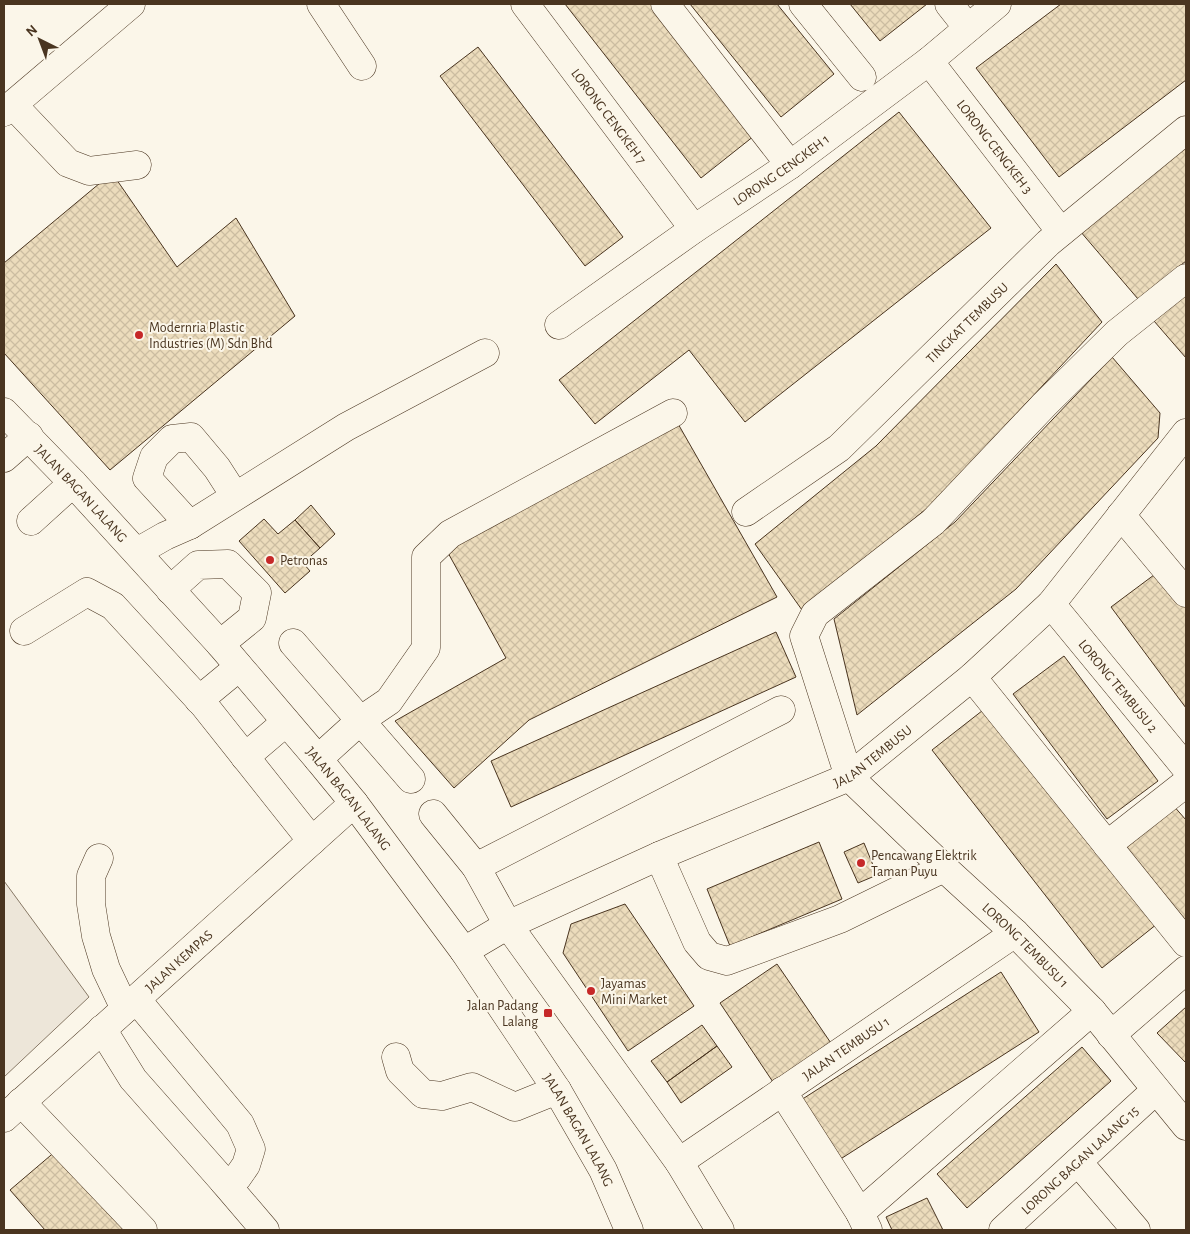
<svg xmlns="http://www.w3.org/2000/svg" width="1190" height="1234" font-family="'Alegreya Sans',sans-serif">
<defs>
<pattern id="building-cross-hatch" width="8" height="8" patternUnits="userSpaceOnUse" patternTransform="scale(1.25)"><rect width="8" height="8" fill="#ecdcbc"/><path d="M0 0l8 8M0 8l8-8" fill="none" stroke="#ccbda1"/></pattern>
</defs>
<rect width="100%" height="100%" fill="#fbf6e9"/>
<!-- green -->
<path fill="#ede6d9" stroke="#887966" d="M 4,881 L 89,997 L 4,1077 Z"/>
<!-- building -->
<path fill="url(#building-cross-hatch)" stroke="#4a3520" d="M 565,4 L 660,4 L 759,132 L 701,178 Z
M 690,4 L 777,4 L 834,74 L 781,117 Z
M 850,4 L 927,4 L 880,41 Z
M 1061,4 L 1186,4 L 1186,80 L 1059,177 L 976,68 Z
M 478,47 L 623,237 L 585,266 L 440,76 Z
M 899,112 L 991,228 L 745,422 L 689,350 L 595,424 L 559,380 Z
M 1186,146 L 1186,261 L 1138,299 L 1080,231 Z
M 112,173 L 177,267 L 236,218 L 295,316 L 110,470 L 4,353 L 4,263 Z
M 1056,264 L 1102,322 L 931,505 L 802,610 L 755,544 L 876,446 Z
M 1186,295 L 1186,358 L 1154,321 Z
M 1112,357 L 1160,413 L 1158,438 L 1016,589 L 857,715 L 834,619 L 955,522 Z
M 677,422 L 777,597 L 529,720 L 454,788 L 395,721 L 506,658 L 447,551 Z
M 311,505 L 335,534 L 320,548 L 295,520 Z
M 264,519 L 278,534 L 295,520 L 320,548 L 303,563 L 310,571 L 285,593 L 239,541 Z
M 1162,569 L 1186,602 L 1186,708 L 1111,607 Z
M 776,632 L 796,677 L 511,807 L 491,761 Z
M 1064,656 L 1158,781 L 1107,819 L 1013,694 Z
M 987,707 L 1157,924 L 1102,968 L 932,750 Z
M 1172,804 L 1186,820 L 1186,922 L 1122,845 Z
M 819,842 L 842,899 L 730,946 L 707,889 Z
M 864,843 L 877,875 L 858,883 L 844,852 Z
M 625,904 L 694,1006 L 628,1051 L 563,953 L 571,924 Z
M 777,964 L 835,1049 L 777,1088 L 720,1003 Z
M 1001,972 L 1039,1032 L 839,1160 L 801,1100 Z
M 1186,1007 L 1186,1063 L 1157,1033 Z
M 702,1025 L 717,1046 L 667,1082 L 651,1061 Z
M 717,1046 L 732,1067 L 681,1103 L 667,1082 Z
M 1082,1047 L 1111,1081 L 967,1208 L 937,1174 Z
M 57,1150 L 127,1230 L 45,1230 L 10,1190 Z
M 927,1198 L 943,1230 L 892,1230 L 886,1217 Z"/>
<g fill="none" stroke-linecap="round" stroke-linejoin="round">
<!-- minor casing -->
<g stroke="#4a3520" stroke-width="29">
<g id="minor">
<path d="M 321,4 L 362,66"/>
<path id="s1" d="M 525,4 L 694,229"/>
<path d="M 665,4 L 790,165"/>
<path d="M 803,4 L 862,77"/>
<path d="M 949,4 L 968,28"/>
<path id="s2" d="M 929,61 L 1061,232"/>
<path d="M 13,105 L 68,163 L 89,171 L 137,165"/>
<path d="M 4,112 L 131,4"/>
<path id="s3" d="M 1186,278 L 1117,333 L 1044,405 L 933,522 L 815,614 L 804,636 L 849,777 L 944,868 L 1015,933 L 1092,1011 L 1186,1126"/>
<path id="s4" d="M 559,325 L 694,229 L 790,165 L 929,61 L 997,4"/>
<path d="M 4,458 L 29,436"/>
<path id="s5" d="M 746,512 L 839,448 L 1048,243 L 1186,130"/>
<path d="M 1121,515 L 1186,593"/>
<path d="M 31,521 L 73,483"/>
<path d="M 190,525 L 147,478 L 154,457 L 172,439 L 191,437 L 217,468 L 235,496"/>
<path d="M 137,552 L 165,536 L 190,525 L 346,427 L 485,353"/>
<path d="M 170,590 L 198,565 L 228,564 L 257,593 L 252,618 L 220,644"/>
<path id="s6" d="M 1051,604 L 1186,768"/>
<path d="M 24,631 L 87,592 L 113,606 L 204,705 L 312,841"/>
<path d="M 293,643 L 411,779"/>
<path d="M 972,677 L 1186,943"/>
<path d="M 199,700 L 239,667"/>
<path d="M 245,757 L 286,722"/>
<path d="M 318,759 L 361,720 L 389,701 L 426,648 L 426,557 L 450,534 L 673,413"/>
<path d="M 433,814 L 476,867 L 508,925 L 679,1162 L 720,1230"/>
<path d="M 1107,845 L 1186,783"/>
<path d="M 659,856 L 697,942 L 709,956 L 727,961 L 840,919 L 944,868"/>
<path d="M 99,858 L 91,876 L 91,904 L 96,936 L 106,969 L 125,1009"/>
<path d="M 476,867 L 781,710"/>
<path id="s7" d="M 464,951 L 508,925 L 659,856 L 849,777 L 972,677 L 1051,604 L 1186,433"/>
<path d="M 102,1029 L 133,1079 L 224,1182 L 237,1178 L 246,1165 L 251,1149 L 240,1124 L 136,999"/>
<path d="M 1111,1035 L 1186,970"/>
<path d="M 396,1057 L 400,1071 L 423,1094 L 442,1096 L 472,1087 L 515,1107 L 557,1090"/>
<path d="M 782,1091 L 860,1213 L 868,1230"/>
<path d="M 21,1102 L 143,1230"/>
<path id="s8" d="M 4,1118 L 354,803"/>
<path id="s9" d="M 679,1162 L 1015,933"/>
<path d="M 1078,1162 L 1136,1230"/>
<path d="M 224,1182 L 265,1230"/>
<path d="M 860,1213 L 1092,1011"/>
<path id="s10" d="M 1003,1230 L 1156,1090"/>
</g>
</g>
<!-- major casing -->
<g stroke="#4a3520" stroke-width="29">
<g id="major">
<path id="s11" d="M 4,412 L 73,483 L 220,644 L 318,759 L 354,803 L 464,951 L 557,1090 L 603,1170 L 629,1230"/>
</g>
</g>
<!-- minor -->
<use href="#minor" stroke="#fbf6e9" stroke-width="28"/>
<!-- major -->
<use href="#major" stroke="#fbf6e9" stroke-width="28"/>
</g>
<!-- markers -->
<g fill="#c62828" stroke="#fbf6e9" stroke-width="2">
<circle cx="139" cy="335" r="5"/>
<circle cx="270" cy="560" r="5"/>
<circle cx="861" cy="863" r="5"/>
<circle cx="591" cy="991" r="5"/>
<rect x="543" y="1008" width="10" height="10" rx="2.5"/>
</g>
<g text-anchor="middle" stroke-width="4" stroke-linejoin="round" paint-order="stroke">
<!-- street labels -->
<g font-size="14" fill="#4a3520" stroke="#fbf6e9">
<text dy="5" stroke="none"><textPath href="#s1" startOffset="140">LORONG CENGKEH 7</textPath></text>
<text dy="5" stroke="none"><textPath href="#s2" startOffset="108">LORONG CENGKEH 3</textPath></text>
<text dy="5" stroke="none"><textPath href="#s4" startOffset="271">LORONG CENGKEH 1</textPath></text>
<text dy="5" stroke="none"><textPath href="#s5" startOffset="292">TINGKAT TEMBUSU</textPath></text>
<text dy="5" stroke="none"><textPath href="#s11" startOffset="112">JALAN BAGAN LALANG</textPath></text>
<text dy="5" stroke="none"><textPath href="#s6" startOffset="106">LORONG TEMBUSU 2</textPath></text>
<text dy="5" stroke="none"><textPath href="#s7" startOffset="454">JALAN TEMBUSU</textPath></text>
<text dy="5" stroke="none"><textPath href="#s11" startOffset="518">JALAN BAGAN LALANG</textPath></text>
<text dy="5" stroke="none"><textPath href="#s3" startOffset="918">LORONG TEMBUSU 1</textPath></text>
<text dy="5" stroke="none"><textPath href="#s8" startOffset="235">JALAN KEMPAS</textPath></text>
<text dy="5" stroke="none"><textPath href="#s9" startOffset="202">JALAN TEMBUSU 1</textPath></text>
<text dy="5" stroke="none"><textPath href="#s11" startOffset="922">JALAN BAGAN LALANG</textPath></text>
<text dy="5" stroke="none"><textPath href="#s10" startOffset="104">LORONG BAGAN LALANG 15</textPath></text>
</g>
<!-- poi labels -->
<g font-size="14" fill="#4a3520" stroke="#fbf6e9" text-anchor="start">
<text x="149" y="332">Modernria Plastic<tspan x="149" dy="16">Industries (M) Sdn Bhd</tspan></text>
<text x="280" y="565">Petronas</text>
<text x="871" y="860">Pencawang Elektrik<tspan x="871" dy="16">Taman Puyu</tspan></text>
<text x="601" y="988">Jayamas<tspan x="601" dy="16">Mini Market</tspan></text>
<text x="538" y="1010" text-anchor="end">Jalan Padang<tspan x="538" dy="16">Lalang</tspan></text>
</g>
</g>
<!-- border -->
<rect width="1190" height="1234" fill="none" stroke="#4a3520" stroke-width="10"/>
<!-- north arrow -->
<g transform="translate(40 40) rotate(318)" stroke="#fbf6e9" stroke-width="4" paint-order="stroke">
<path d="M0-4L9 19L0 12L-9 19Z" fill="#4a3520"/>
<text y="-8" font-size="14" font-weight="bold" text-anchor="middle" fill="#4a3520">N</text>
</g>
</svg>
